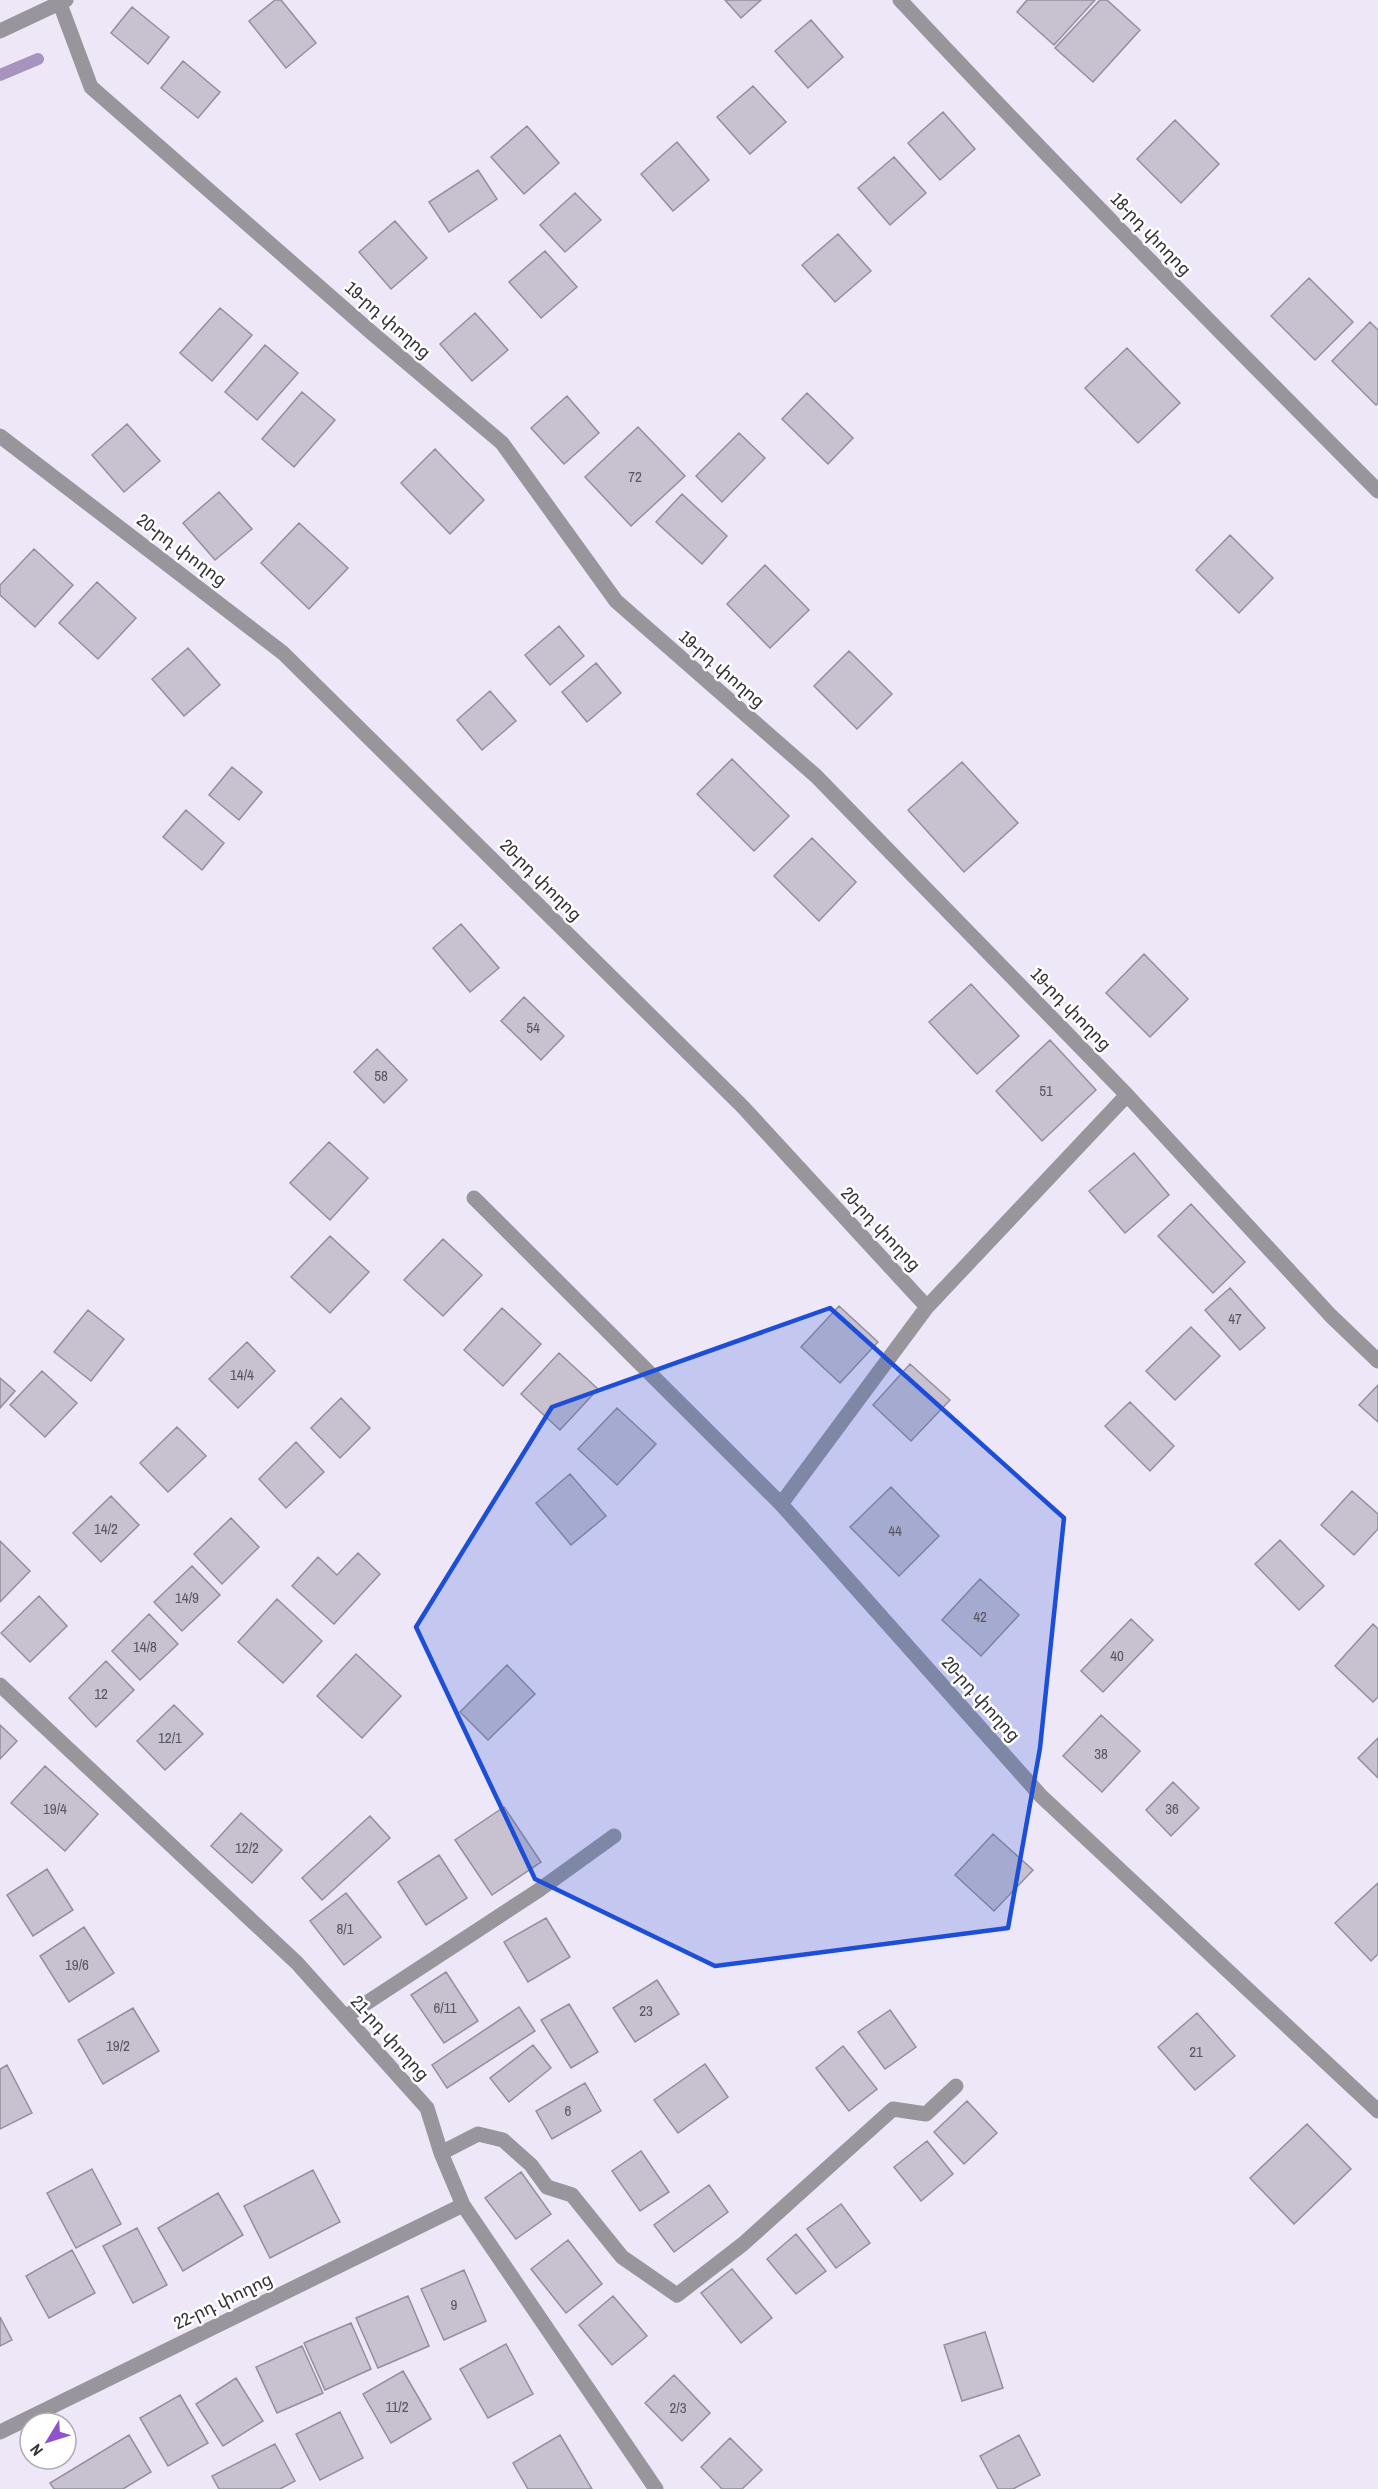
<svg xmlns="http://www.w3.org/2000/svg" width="1378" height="2489" font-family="'Archivo Narrow','Noto Sans Armenian',sans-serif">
<rect width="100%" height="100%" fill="#eee7f7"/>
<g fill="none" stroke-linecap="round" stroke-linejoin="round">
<!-- stream -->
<path stroke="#a693be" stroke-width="12" d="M 0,75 L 38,59"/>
</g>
<!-- building -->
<path fill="#c7c1d0" stroke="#948e9d" stroke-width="1.5" d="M 275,0 L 281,0 L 316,43 L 286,68 L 249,21 Z
M 725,0 L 761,0 L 741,18 Z
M 1027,0 L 1095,0 L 1054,45 L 1017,12 Z
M 1100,0 L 1107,0 L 1140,30 L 1093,82 L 1055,48 Z
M 132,7 L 169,37 L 148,64 L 111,33 Z
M 811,20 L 843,57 L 808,88 L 775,51 Z
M 183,61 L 220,92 L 198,118 L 161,88 Z
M 753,86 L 786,122 L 750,154 L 717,117 Z
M 943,112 L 975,149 L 940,180 L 908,143 Z
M 1175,120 L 1219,164 L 1181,203 L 1137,159 Z
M 527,126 L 559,163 L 524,194 L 491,157 Z
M 677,142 L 709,180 L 673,211 L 641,174 Z
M 894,157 L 926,193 L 890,225 L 858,188 Z
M 478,170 L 497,199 L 449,232 L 429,202 Z
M 575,193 L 601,220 L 565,252 L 540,225 Z
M 395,221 L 427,258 L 391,289 L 359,252 Z
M 838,234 L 871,271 L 835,302 L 802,265 Z
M 545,251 L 577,287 L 541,318 L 509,282 Z
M 1309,278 L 1353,322 L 1315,360 L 1271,316 Z
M 220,308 L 252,335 L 212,381 L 180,353 Z
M 475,313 L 508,350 L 472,381 L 440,344 Z
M 1370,322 L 1378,330 L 1378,403 L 1376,405 L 1332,361 Z
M 265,345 L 298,373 L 257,420 L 225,392 Z
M 1127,348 L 1180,403 L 1138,443 L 1085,388 Z
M 302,392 L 335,420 L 294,467 L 262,439 Z
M 807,393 L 853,438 L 828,464 L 782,419 Z
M 567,396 L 599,433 L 564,464 L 531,428 Z
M 127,424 L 160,461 L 124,492 L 92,455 Z
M 638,427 L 685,476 L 631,526 L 585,477 Z
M 739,433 L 765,458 L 722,502 L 696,476 Z
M 435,449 L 484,500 L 450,534 L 401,483 Z
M 219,492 L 252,529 L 215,560 L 183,523 Z
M 682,494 L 727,536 L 702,564 L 656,522 Z
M 299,523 L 348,568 L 309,609 L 261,563 Z
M 1230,535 L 1273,578 L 1239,613 L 1196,570 Z
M 34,549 L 73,585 L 35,627 L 0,595 L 0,585 Z
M 765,565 L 809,610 L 770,648 L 727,604 Z
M 97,582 L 136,618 L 98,659 L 59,623 Z
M 559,626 L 584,656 L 550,685 L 525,655 Z
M 188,648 L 220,685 L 184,716 L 152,679 Z
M 849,651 L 892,694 L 857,729 L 814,686 Z
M 596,663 L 621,693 L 587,722 L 562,692 Z
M 490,691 L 516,721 L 482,750 L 457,720 Z
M 732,759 L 789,816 L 754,851 L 697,794 Z
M 962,762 L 1018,823 L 964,872 L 908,810 Z
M 232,767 L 262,792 L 239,820 L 209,795 Z
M 186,810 L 224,843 L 202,870 L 163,837 Z
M 812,838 L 856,882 L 819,921 L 774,876 Z
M 461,924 L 499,968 L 470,992 L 433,948 Z
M 1144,954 L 1188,999 L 1150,1037 L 1106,993 Z
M 971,984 L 1019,1036 L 977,1074 L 929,1022 Z
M 524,997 L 564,1036 L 541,1060 L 501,1021 Z
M 1050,1040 L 1096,1090 L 1042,1141 L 996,1091 Z
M 377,1049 L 407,1080 L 384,1103 L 354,1072 Z
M 329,1142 L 368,1178 L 330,1220 L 290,1183 Z
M 1134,1153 L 1169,1195 L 1125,1233 L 1089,1191 Z
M 1191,1204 L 1245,1262 L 1213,1293 L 1158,1236 Z
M 330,1236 L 369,1272 L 330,1313 L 291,1277 Z
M 443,1239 L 482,1275 L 443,1316 L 404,1280 Z
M 1230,1288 L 1265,1328 L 1240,1350 L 1205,1310 Z
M 839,1306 L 878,1342 L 840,1383 L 801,1347 Z
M 502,1308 L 541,1344 L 503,1386 L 464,1350 Z
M 88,1310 L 124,1339 L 91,1381 L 54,1352 Z
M 1191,1327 L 1220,1356 L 1175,1400 L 1146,1371 Z
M 247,1342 L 275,1371 L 238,1408 L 209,1379 Z
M 559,1353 L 598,1389 L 560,1430 L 521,1394 Z
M 910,1364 L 950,1400 L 911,1441 L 873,1405 Z
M 42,1371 L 77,1403 L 45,1437 L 10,1405 Z
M 0,1378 L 15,1391 L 0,1408 Z
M 1378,1385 L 1378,1422 L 1359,1405 Z
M 341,1398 L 370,1428 L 340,1458 L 311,1428 Z
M 1130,1402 L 1174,1446 L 1150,1471 L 1105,1426 Z
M 617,1408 L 656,1444 L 617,1485 L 578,1449 Z
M 177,1427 L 206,1456 L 168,1492 L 140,1463 Z
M 296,1442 L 324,1472 L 286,1508 L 259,1479 Z
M 570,1474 L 606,1516 L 571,1545 L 536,1503 Z
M 891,1487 L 939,1536 L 899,1576 L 850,1527 Z
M 1352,1491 L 1378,1514 L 1378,1529 L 1354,1555 L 1321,1525 Z
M 111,1496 L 139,1525 L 101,1562 L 73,1533 Z
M 231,1518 L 259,1547 L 222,1584 L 194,1554 Z
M 1280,1540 L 1324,1586 L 1299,1610 L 1255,1564 Z
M 0,1541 L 30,1571 L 0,1602 Z
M 358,1553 L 380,1574 L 334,1624 L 292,1586 L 318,1557 L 337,1575 Z
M 192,1566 L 220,1595 L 182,1631 L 154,1602 Z
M 980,1579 L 1019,1615 L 981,1656 L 942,1620 Z
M 39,1596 L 67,1626 L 30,1662 L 1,1633 Z
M 277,1599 L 322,1641 L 283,1683 L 238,1642 Z
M 149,1614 L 178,1644 L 140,1680 L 112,1651 Z
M 1131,1619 L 1153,1640 L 1103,1692 L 1081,1671 Z
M 1373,1624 L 1378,1629 L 1378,1697 L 1373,1702 L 1335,1666 Z
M 356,1654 L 401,1696 L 362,1738 L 317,1696 Z
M 106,1661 L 134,1690 L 96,1727 L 69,1698 Z
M 507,1665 L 535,1694 L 488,1740 L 460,1712 Z
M 174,1705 L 203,1734 L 165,1770 L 137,1741 Z
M 1101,1715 L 1140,1751 L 1102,1792 L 1063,1756 Z
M 0,1725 L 17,1741 L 0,1759 Z
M 1378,1738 L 1378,1778 L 1358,1758 Z
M 45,1766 L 98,1814 L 65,1851 L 11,1803 Z
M 1173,1782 L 1199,1808 L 1171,1836 L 1146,1810 Z
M 504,1807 L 541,1862 L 492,1895 L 455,1840 Z
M 241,1813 L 282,1850 L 252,1883 L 211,1846 Z
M 370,1816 L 390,1838 L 322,1900 L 302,1878 Z
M 993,1834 L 1033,1870 L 994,1911 L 955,1875 Z
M 439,1855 L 467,1898 L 426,1925 L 398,1882 Z
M 47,1869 L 73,1910 L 33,1936 L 7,1895 Z
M 1378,1883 L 1378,1954 L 1371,1961 L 1335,1923 Z
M 346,1893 L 381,1937 L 344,1965 L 310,1921 Z
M 546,1918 L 570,1957 L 528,1982 L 504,1942 Z
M 84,1927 L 114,1973 L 69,2002 L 40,1956 Z
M 446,1972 L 478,2021 L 444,2043 L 411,1995 Z
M 657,1980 L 679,2014 L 635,2042 L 613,2008 Z
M 569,2004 L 598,2052 L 571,2068 L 541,2020 Z
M 519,2007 L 535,2031 L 447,2088 L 432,2065 Z
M 133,2008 L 159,2051 L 103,2084 L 78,2040 Z
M 890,2010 L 916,2047 L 885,2069 L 858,2032 Z
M 1197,2013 L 1235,2056 L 1195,2090 L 1158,2047 Z
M 533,2045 L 551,2068 L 509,2102 L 490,2078 Z
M 843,2046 L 877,2089 L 849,2111 L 816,2068 Z
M 705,2064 L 728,2097 L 678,2133 L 654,2100 Z
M 7,2065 L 32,2113 L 0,2129 L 0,2069 Z
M 585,2083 L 601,2111 L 552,2139 L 536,2111 Z
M 967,2101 L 997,2133 L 964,2164 L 934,2132 Z
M 1307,2124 L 1351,2169 L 1294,2224 L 1250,2178 Z
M 927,2141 L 953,2174 L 921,2201 L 894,2167 Z
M 641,2151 L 669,2192 L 640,2211 L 612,2171 Z
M 92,2169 L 121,2224 L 76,2248 L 47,2193 Z
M 313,2170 L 340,2222 L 270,2258 L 244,2206 Z
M 521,2172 L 551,2214 L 516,2239 L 485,2198 Z
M 709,2185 L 728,2212 L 674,2252 L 654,2225 Z
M 218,2193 L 243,2235 L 183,2271 L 158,2228 Z
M 841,2204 L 870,2243 L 836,2268 L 807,2229 Z
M 137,2228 L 167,2285 L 133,2303 L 103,2246 Z
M 796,2234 L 826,2271 L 796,2294 L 767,2259 Z
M 568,2240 L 602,2284 L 566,2313 L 531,2269 Z
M 72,2250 L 95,2293 L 49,2318 L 26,2276 Z
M 732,2269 L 772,2318 L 741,2343 L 701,2293 Z
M 464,2270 L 486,2321 L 444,2340 L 421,2289 Z
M 408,2296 L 429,2346 L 378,2368 L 356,2318 Z
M 613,2296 L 647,2336 L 612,2365 L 579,2325 Z
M 0,2317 L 12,2340 L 0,2346 Z
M 351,2323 L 371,2369 L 325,2390 L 304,2343 Z
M 985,2332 L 1003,2388 L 962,2401 L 944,2345 Z
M 506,2344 L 533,2394 L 488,2418 L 460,2369 Z
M 302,2346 L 323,2393 L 277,2413 L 256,2367 Z
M 403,2371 L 431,2419 L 391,2443 L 363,2394 Z
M 674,2375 L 710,2413 L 682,2441 L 645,2403 Z
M 236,2378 L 263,2421 L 223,2446 L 196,2404 Z
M 180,2395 L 208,2443 L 168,2466 L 140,2418 Z
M 340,2412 L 363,2458 L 320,2480 L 296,2434 Z
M 129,2435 L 151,2472 L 123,2489 L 54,2489 L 50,2483 Z
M 560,2435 L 592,2489 L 528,2489 L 513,2463 Z
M 1019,2435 L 1040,2475 L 1013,2489 L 998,2489 L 980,2456 Z
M 730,2438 L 762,2470 L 742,2489 L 722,2489 L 701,2467 Z
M 275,2444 L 295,2481 L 280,2489 L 219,2489 L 212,2476 Z"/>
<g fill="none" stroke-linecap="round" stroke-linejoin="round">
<!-- service -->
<path stroke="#98959c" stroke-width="15" d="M 474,1198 L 781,1504"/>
<!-- minor -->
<path stroke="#98959c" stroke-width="15" d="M 900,0 C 1056,167 1217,329 1378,491
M 60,4 L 91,87 L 372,333 L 502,443 L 616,601 L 816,776 L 1127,1095 L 1331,1316 L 1378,1361
M 0,31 L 66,0
M 0,436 L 283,653 L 742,1106 L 927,1307 L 781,1504 L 1041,1796 L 1378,2111
M 927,1307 L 1127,1095
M 0,1685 L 297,1963 L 427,2108 L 441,2153 L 463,2205 L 656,2489
M 345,2017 L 539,1890 L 614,1836
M 441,2153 L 478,2134 L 503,2140 L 531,2165 L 547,2187 L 572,2195 L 622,2257 L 677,2295 L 743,2244 L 893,2109 L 926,2114 L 956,2086
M 0,2432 L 463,2205"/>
</g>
<!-- marked area -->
<path fill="#1d4ed8" fill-opacity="0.2" stroke="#1d4ed8" stroke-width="4.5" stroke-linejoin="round" d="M 830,1308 L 1064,1518 L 1040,1748 L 1008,1928 L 715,1966 L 535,1879 L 416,1627 L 552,1407 Z"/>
<g text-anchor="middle" stroke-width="5" stroke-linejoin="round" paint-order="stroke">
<!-- number labels -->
<g font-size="15" fill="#59565e">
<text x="635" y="482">72</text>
<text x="533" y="1033">54</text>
<text x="381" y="1081">58</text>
<text x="1046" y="1096">51</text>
<text x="1235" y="1324">47</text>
<text x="242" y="1380">14/4</text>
<text x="106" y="1534">14/2</text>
<text x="895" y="1536">44</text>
<text x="187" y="1603">14/9</text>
<text x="980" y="1622">42</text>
<text x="145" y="1652">14/8</text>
<text x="1117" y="1661">40</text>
<text x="101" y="1699">12</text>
<text x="170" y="1743">12/1</text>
<text x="1101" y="1759">38</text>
<text x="55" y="1814">19/4</text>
<text x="1172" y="1814">36</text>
<text x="247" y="1853">12/2</text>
<text x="345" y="1934">8/1</text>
<text x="77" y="1970">19/6</text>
<text x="445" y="2013">6/11</text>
<text x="646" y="2016">23</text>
<text x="118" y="2051">19/2</text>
<text x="1196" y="2057">21</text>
<text x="568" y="2116">6</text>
<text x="454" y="2310">9</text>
<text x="397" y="2412">11/2</text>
<text x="678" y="2413">2/3</text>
</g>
<!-- street labels -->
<g font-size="18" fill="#343238" stroke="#fff">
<text transform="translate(1151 234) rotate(46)" y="6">18-րդ փողոց</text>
<text transform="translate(388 320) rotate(41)" y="6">19-րդ փողոց</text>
<text transform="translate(182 550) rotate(37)" y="6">20-րդ փողոց</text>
<text transform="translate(722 669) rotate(41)" y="6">19-րդ փողոց</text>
<text transform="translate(541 880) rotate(45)" y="6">20-րդ փողոց</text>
<text transform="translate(1071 1009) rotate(46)" y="6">19-րդ փողոց</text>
<text transform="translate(881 1229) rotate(47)" y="6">20-րդ փողոց</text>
<text transform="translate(981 1699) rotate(48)" y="6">20-րդ փողոց</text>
<text transform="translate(390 2038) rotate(48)" y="6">21-րդ փողոց</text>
<text transform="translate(223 2301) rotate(-26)" y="6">22-րդ փողոց</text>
</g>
</g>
<!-- north arrow -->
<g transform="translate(48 2441) rotate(232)"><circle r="28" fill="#ffffff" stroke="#aeadaf" stroke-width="1.5"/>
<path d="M0-4.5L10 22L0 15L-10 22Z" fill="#9053c9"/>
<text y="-9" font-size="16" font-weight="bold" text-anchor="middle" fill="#343238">N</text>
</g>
</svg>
